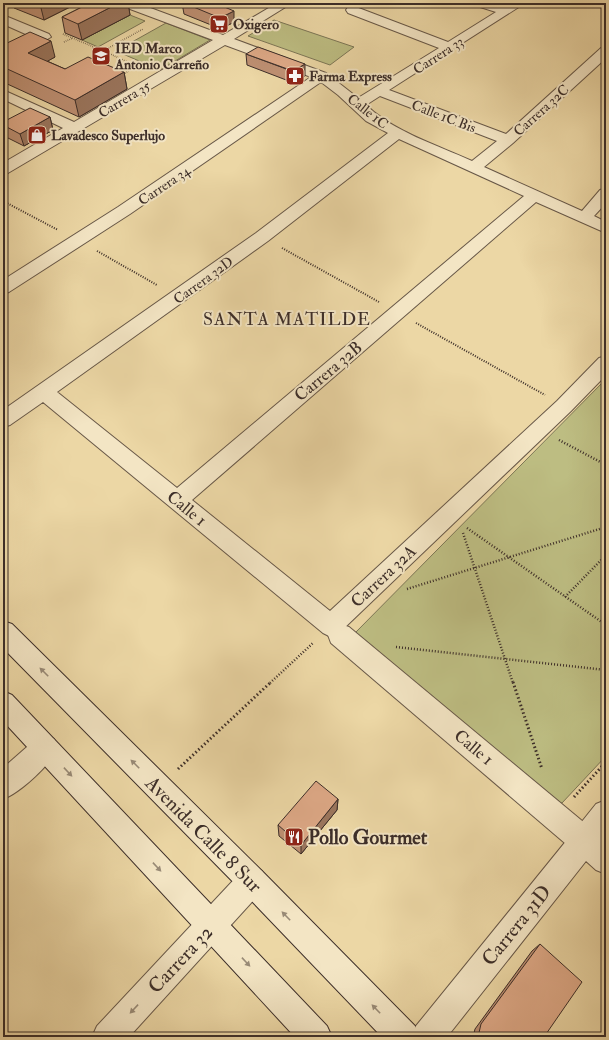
<svg xmlns="http://www.w3.org/2000/svg" width="609" height="1040" font-family="'IM FELL Double Pica',serif">
<rect width="100%" height="100%" fill="#ecd7a5"/>
<filter id="stains"><feTurbulence type="fractalNoise" baseFrequency=".005" numOctaves="4"/><feColorMatrix values="0 0 0 0 .2 0 0 0 0 .09 0 0 0 0 .02 0 0 0 .5 -.17"/></filter>
<radialGradient id="worn" r=".72"><stop offset=".6" stop-color="#630" stop-opacity="0"/><stop offset="1" stop-color="#630" stop-opacity=".3"/></radialGradient>
<!-- green -->
<path fill="#bdbd82" stroke="#7c7656" d="M 130,15 L 145,21 L 98,47 L 82,40 Z
M 274,20 L 354,47 L 330,65 L 248,36 Z
M 166,23 L 210,40 L 160,70 L 116,51 Z
M 606,379 L 606,756 L 562,803 L 549,801 L 355,633 Z"/>
<g fill="none" stroke-linecap="round" stroke-linejoin="round">
<!-- pedestrian casing -->
<g stroke="#685848" stroke-width="2">
<path id="pedestrian" d="M 340,624 L 349,627 L 593,830 L 597,840 L 593,850 L 583,854 L 573,850 L 331,643 L 328,635 L 331,627 Z"/>
</g>
<!-- minor casing -->
<g stroke="#685848" stroke-width="2">
<path id="minor" d="M 120,3 L 137,3 L 223,35 L 277,3 L 292,3 L 234,39 L 326,73 L 358,98 L 439,48 L 348,13 L 346,10 L 348,7 L 356,7 L 448,42 L 496,12 L 477,6 L 475,3 L 493,3 L 504,7 L 510,3 L 525,3 L 389,90 L 506,134 L 601,48 L 606,47 L 606,58 L 513,143 L 484,167 L 582,211 L 600,190 L 606,188 L 606,203 L 594,216 L 606,222 L 606,233 L 536,202 L 192,500 L 330,611 L 557,401 L 599,358 L 606,356 L 606,375 L 571,411 L 339,633 L 331,637 L 323,633 L 43,402 L 10,425 L 3,427 L 3,410 L 256,233 L 388,133 L 366,121 L 338,95 L 321,82 L 130,214 L 9,292 L 3,294 L 3,280 L 118,207 L 311,77 L 225,45 L 8,173 L 3,175 L 3,163 L 63,128 L 3,99 L 3,90 L 74,122 L 213,40 L 122,6 ZM 380,96 L 497,141 L 472,161 C 437,145 394,132 366,105 ZM 399,139 L 524,196 L 177,488 L 57,392 L 268,241 Z
M 3,15 L 49,34 L 51,37 L 44,41 L 39,40 L 3,24 Z
M 45,735 L 54,739 L 58,748 C 51,764 20,793 3,799 L 3,768 L 36,739 Z
M 606,800 L 606,836 L 603,839 L 606,841 L 606,874 L 596,870 L 586,861 L 447,1037 L 411,1037 L 416,1026 L 571,835 L 573,830 L 576,829 L 596,804 Z
M 252,867 L 262,871 L 266,881 L 262,891 L 129,1037 L 92,1037 L 97,1026 L 242,871 Z"/>
</g>
<!-- secondary casing -->
<g stroke="#3c2e29" stroke-width="2">
<path id="secondary" d="M 3,621 L 12,624 L 262,871 L 415,1026 L 420,1037 L 382,1037 L 242,891 L 3,648 Z
M 3,691 L 12,695 L 327,1026 L 332,1037 L 295,1037 L 3,721 Z"/>
</g>
<!-- path-far3 -->
<path stroke="#3c2e29" stroke-width="1.5" stroke-dasharray="0.5 1.5" stroke-linecap="butt" d="M 63,34 L 103,51 L 143,29
M 64,42 L 73,38
M 104,51 L 136,66 L 122,75"/>
<!-- path-far2 -->
<path stroke="#3c2e29" stroke-width="2" stroke-dasharray="1 1.5" stroke-linecap="butt" d="M 3,201 L 58,230
M 282,248 L 379,302
M 97,251 L 157,285
M 416,323 L 545,395"/>
<!-- path-far1 -->
<path stroke="#3c2e29" stroke-width="2.5" stroke-dasharray="1 2" stroke-linecap="butt" d="M 559,440 L 606,465
M 467,528 L 606,625
M 463,533 L 513,683
M 407,589 L 606,527
M 565,597 L 606,555
M 396,647 L 606,670
M 270,683 L 313,643"/>
<!-- path -->
<path stroke="#3c2e29" stroke-width="3" stroke-dasharray="1.5 2.5" stroke-linecap="butt" d="M 513,682 L 542,769
M 178,769 L 271,682
M 574,797 L 606,762"/>
<!-- pedestrian -->
<use href="#pedestrian" fill="#f3e5c4" fill-rule="evenodd"/>
<!-- minor -->
<use href="#minor" fill="#f3e5c4" fill-rule="evenodd"/>
<!-- secondary -->
<use href="#secondary" fill="#f3e5c4" fill-rule="evenodd"/>
</g>
<!-- wall -->
<path fill="#be9073" stroke="#3c2e29" d="M 13,3 L 78,3 L 44,20 L 14,8 Z
M 90,3 L 128,3 L 130,15 L 82,40 L 65,33 L 62,17 Z
M 182,3 L 215,3 L 234,22 L 221,29 L 184,14 Z
M 600,3 L 606,3 L 606,7 L 599,5 Z
M 3,45 L 55,57 L 47,61 L 65,69 L 124,72 L 127,89 L 79,117 L 3,82 Z
M 246,54 L 305,76 L 294,83 L 247,65 Z
M 50,117 L 53,130 L 24,146 L 4,136 L 3,132 L 3,122 Z
M 338,799 L 337,810 L 301,854 L 279,836 L 278,825 Z
M 540,944 L 544,1037 L 473,1037 L 475,1029 L 532,951 Z"/>
<!-- shaded-wall -->
<path fill="#9b765e" stroke="#3c2e29" d="M 41,3 L 78,3 L 44,20 L 40,4 Z
M 119,3 L 128,3 L 130,15 L 82,40 L 78,24 Z
M 234,11 L 234,22 L 221,29 L 220,18 Z
M 51,41 L 55,57 L 32,70 L 28,53 Z
M 305,64 L 305,76 L 294,83 L 293,71 Z
M 124,72 L 127,89 L 79,117 L 75,100 Z
M 50,117 L 53,130 L 24,146 L 20,134 Z
M 338,799 L 337,810 L 301,854 L 301,845 Z"/>
<!-- building -->
<path fill="#dda886" stroke="#3c2e29" d="M 90,3 L 119,3 L 78,24 L 62,17 Z
M 184,3 L 215,3 L 234,11 L 220,18 Z
M 30,32 L 51,41 L 28,53 L 65,69 L 88,57 L 124,72 L 75,100 L 3,67 L 3,45 Z
M 258,47 L 305,64 L 293,71 L 246,54 Z
M 30,108 L 50,117 L 20,134 L 3,125 L 3,122 Z
M 316,781 L 338,799 L 301,845 L 278,825 Z
M 540,944 L 582,982 L 544,1037 L 478,1037 L 481,1024 Z"/>
<!-- one-way arrows -->
<defs><path id="oneway-solid" d="M-6-.8H1V-3.2L6.5 0L1 3.2V.8H-6Z"/></defs>
<g fill="#988a76">
<use href="#oneway-solid" transform="translate(44 672) rotate(-135)"/>
<use href="#oneway-solid" transform="translate(135 764) rotate(-135)"/>
<use href="#oneway-solid" transform="translate(68 772) rotate(47)"/>
<use href="#oneway-solid" transform="translate(157 867) rotate(47)"/>
<use href="#oneway-solid" transform="translate(286 916) rotate(-134)"/>
<use href="#oneway-solid" transform="translate(246 962) rotate(47)"/>
<use href="#oneway-solid" transform="translate(134 1009) rotate(133)"/>
<use href="#oneway-solid" transform="translate(376 1009) rotate(-134)"/>
</g>
<!-- icons -->
<defs>
<g id="supermarket-square" transform="scale(1)"><rect x="-9" y="-9" width="18" height="18" rx="4" fill="#8f2418" stroke="#f3e5c4"/><path d="M-6-5.5h2.5l.6 2H6L4.5 2H-2.5L-4.4-4H-6ZM-1.5 3.2a1.3 1.3 0 1 0 .1 0ZM3 3.2a1.3 1.3 0 1 0 .1 0Z" fill="#fff"/></g>
<g id="school-square" transform="scale(1)"><rect x="-9" y="-9" width="18" height="18" rx="4" fill="#8f2418" stroke="#f3e5c4"/><path d="M0-5L7-2L0 1L-7-2ZM-4 1L0 2.5L4 1V4Q0 6-4 4Z" fill="#fff"/></g>
<g id="pharmacy-square" transform="scale(1)"><rect x="-9" y="-9" width="18" height="18" rx="4" fill="#8f2418" stroke="#f3e5c4"/><path d="M-2-6h4v4h4v4h-4v4h-4v-4h-4v-4h4Z" fill="#fff"/></g>
<g id="shop-square" transform="scale(1)"><rect x="-9" y="-9" width="18" height="18" rx="4" fill="#8f2418" stroke="#f3e5c4"/><path d="M-5-2.5h2.3a2.7 3.5 0 0 1 5.4 0H5L5.5 6h-11ZM-1.5-2.5h3a1.5 2.3 0 0 0-3 0Z" fill="#fff"/></g>
<g id="restaurant-square" transform="scale(1)"><rect x="-9" y="-9" width="18" height="18" rx="4" fill="#8f2418" stroke="#f3e5c4"/><path d="M-5-6h1v4h1v-4h1v4h1v-4h1v5L-1.5 .5V6h-2V.5L-5-1ZM5-6V6H3V1.5H1.5Q1.5-4 5-6Z" fill="#fff"/></g>
</defs>
<g fill-rule="evenodd">
<use href="#supermarket-square" x="219" y="24"/>
<use href="#school-square" x="101" y="56"/>
<use href="#pharmacy-square" x="295" y="76"/>
<use href="#shop-square" x="37" y="135"/>
<use href="#restaurant-square" x="294" y="837"/>
</g>
<g text-anchor="middle" stroke-width="4" stroke-linejoin="round" paint-order="stroke">
<!-- far-poi labels -->
<g font-size="14" font-weight="bold" fill="#3c2e29" stroke="#f3e5c4" text-anchor="start">
<text x="233" y="29">Oxigero</text>
<text x="115" y="53">IED Marco<tspan x="115" dy="16">Antonio Carreño</tspan></text>
<text x="309" y="81">Farma Express</text>
<text x="51" y="140">Lavadesco Superlujo</text>
</g>
<!-- far-street labels -->
<g font-size="14" fill="#3c2e29" stroke="#f3e5c4">
<text transform="translate(438 55) rotate(-33)" y="5">Carrera 33</text>
<text transform="translate(124 99) rotate(-31)" y="5">Carrera 35</text>
<text transform="translate(541 110) rotate(-42)" y="5">Carrera 32C</text>
<text transform="translate(368 111) rotate(38)" y="5">Calle 1C</text>
<text transform="translate(444 116) rotate(21)" y="5">Calle 1C Bis</text>
<text transform="translate(164 185) rotate(-34)" y="5">Carrera 34</text>
<text transform="translate(203 280) rotate(-36)" y="5">Carrera 32D</text>
</g>
<!-- street labels -->
<g font-size="17" fill="#3c2e29" stroke="#f3e5c4">
<text transform="translate(328 371) rotate(-40)" y="6">Carrera 32B</text>
<text transform="translate(187 508) rotate(39)" y="6">Calle 1</text>
<text transform="translate(383 576) rotate(-43)" y="6">Carrera 32A</text>
<text transform="translate(474 747) rotate(40)" y="6">Calle 1</text>
</g>
<!-- neighbourhood labels -->
<g font-size="18" letter-spacing="1" fill="#3c2e29" stroke="#f3e5c4">
<text x="287" y="325">SANTA MATILDE</text>
</g>
<!-- near-street labels -->
<g font-size="20" fill="#3c2e29" stroke="#f3e5c4">
<text transform="translate(204 834) rotate(45)" y="7">Avenida Calle 8 Sur</text>
<text transform="translate(516 925) rotate(-51)" y="7">Carrera 31D</text>
<text transform="translate(180 959) rotate(-47)" y="7">Carrera 32</text>
</g>
<!-- near-poi labels -->
<g font-size="20" font-weight="bold" fill="#3c2e29" stroke="#f3e5c4" text-anchor="start">
<text x="308" y="844">Pollo Gourmet</text>
</g>
</g>
<!-- margin -->
<rect width="609" height="1040" fill="none" stroke="#ecd7a5" stroke-width="16"/>
<rect x="4" y="4" width="601" height="1032" fill="none" stroke="#3c2e29" stroke-width="2"/>
<rect x="8" y="8" width="593" height="1024" fill="none" stroke="#3c2e29"/>
<rect width="100%" height="100%" filter="url(#stains)"/>
<rect width="100%" height="100%" fill="url(#worn)"/>
</svg>
